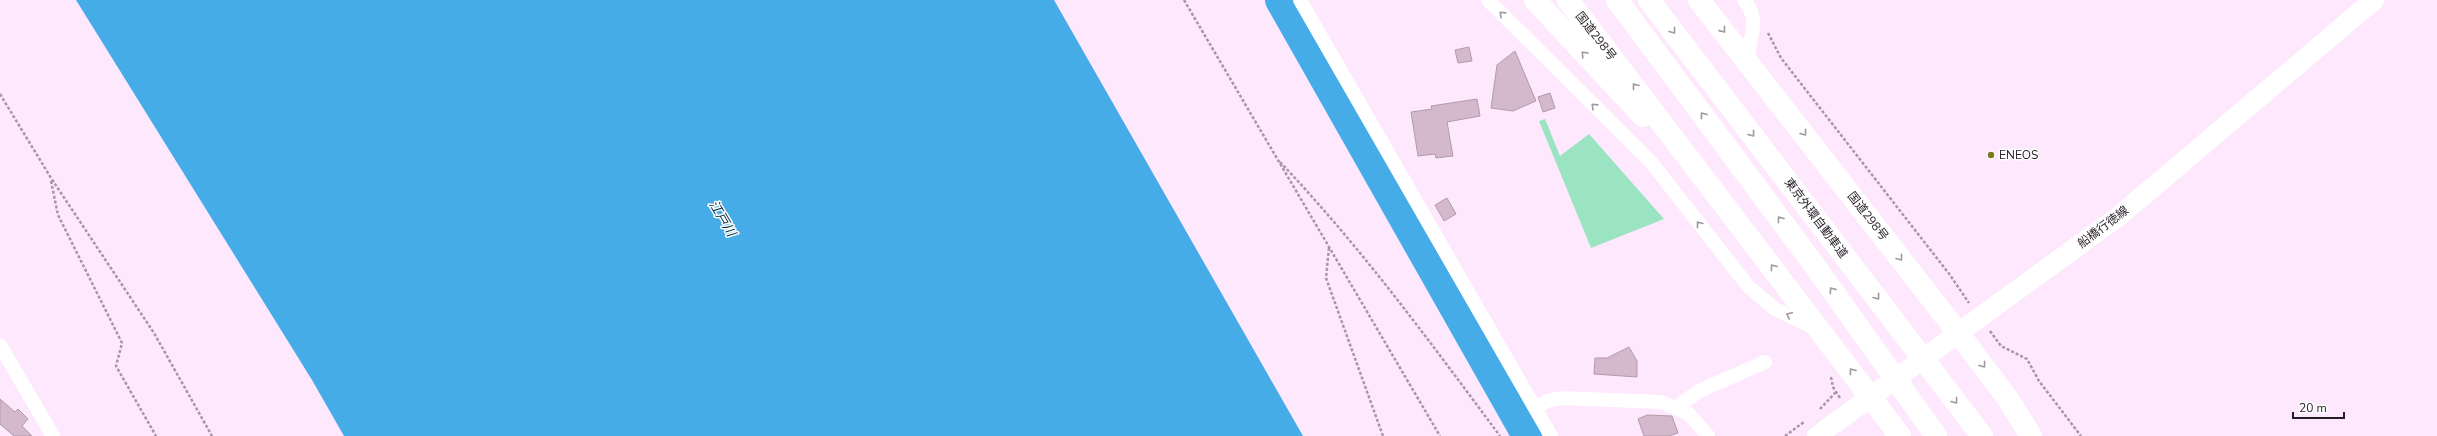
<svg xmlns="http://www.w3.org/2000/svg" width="2437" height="436" font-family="'Nunito Sans','Noto Sans JP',sans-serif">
<rect width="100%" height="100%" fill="#fee8fe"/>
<!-- green -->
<path fill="#9ae4c1" d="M 1545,119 L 1560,156 L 1589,134 L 1664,219 L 1591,248 L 1539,121 Z"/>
<!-- water -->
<path fill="#45ace7" d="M 76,0 L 1054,0 L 1303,436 L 344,436 L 312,380 Z"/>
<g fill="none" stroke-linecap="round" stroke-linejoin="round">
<!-- river -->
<path stroke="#45ace7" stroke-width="30" d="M 1280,0 L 1527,436"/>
</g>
<!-- building -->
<path fill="#d3b9cb" stroke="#b39aab" d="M 1469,47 L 1472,61 L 1458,63 L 1455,50 Z
M 1515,51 L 1536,101 L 1513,111 L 1491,108 L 1497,65 Z
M 1550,93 L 1555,108 L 1543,112 L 1538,97 Z
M 1477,99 L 1480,116 L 1447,122 L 1453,156 L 1436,158 L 1435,154 L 1418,156 L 1411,112 L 1432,109 L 1431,106 Z
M 1447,198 L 1456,214 L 1444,221 L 1435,205 Z
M 1629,347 L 1637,361 L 1637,377 L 1594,374 L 1595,358 L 1607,358 Z
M 0,399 L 15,412 L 18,409 L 28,419 L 22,426 L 32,436 L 14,436 L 0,424 Z
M 1647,415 L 1672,416 L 1678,433 L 1669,436 L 1644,436 L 1638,419 Z"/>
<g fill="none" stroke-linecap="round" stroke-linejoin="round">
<!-- path -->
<path stroke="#a696a6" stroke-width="2.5" stroke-dasharray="3 2" stroke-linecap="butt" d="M 1184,0 L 1440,436
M 1768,33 L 1781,58 L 1950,275 L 1969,303
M 0,94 L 51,178 L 154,333 L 212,436
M 1280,162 C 1361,247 1430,342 1500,436
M 51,181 L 58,215 L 122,343 L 116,366 L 156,436
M 1329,248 L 1326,278 L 1383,436
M 1990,331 L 2001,346 L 2027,359 L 2039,381 L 2081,436
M 1831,377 L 1833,387 L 1840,398
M 1820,409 L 1836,392
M 1785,436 L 1804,422"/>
<!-- street -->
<path stroke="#fff" stroke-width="14" d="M 1300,0 L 1551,436
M 1488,0 L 1651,162 L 1748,286 L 1775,309 L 1813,327
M 1744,0 C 1762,22 1748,36 1748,61
M 0,345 L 53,436
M 1677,407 L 1699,391 L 1765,362
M 1535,408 L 1547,401 L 1561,398 L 1661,402 L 1688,413 L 1708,436"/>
<!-- secondary -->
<path stroke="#fff" stroke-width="20" d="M 1817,436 L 2119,216 L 2374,0"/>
<!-- highway -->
<path stroke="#fff" stroke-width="22" d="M 1535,0 L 1643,116
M 1568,0 L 1900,436
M 1617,0 L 1812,262 L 1936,436
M 1649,0 L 1982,436
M 1699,0 L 1959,334 L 2008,399 L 2031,436"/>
</g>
<!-- one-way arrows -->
<defs><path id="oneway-chevron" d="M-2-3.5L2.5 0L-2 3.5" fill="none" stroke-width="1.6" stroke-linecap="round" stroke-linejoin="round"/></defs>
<g stroke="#9d999d">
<use href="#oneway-chevron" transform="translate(1502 14) rotate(-136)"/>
<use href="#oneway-chevron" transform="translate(1723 30) rotate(51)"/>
<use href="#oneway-chevron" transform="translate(1673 31) rotate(53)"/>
<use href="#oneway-chevron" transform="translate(1584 54) rotate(-133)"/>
<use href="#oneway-chevron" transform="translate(1635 86) rotate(-128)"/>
<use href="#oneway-chevron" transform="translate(1594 106) rotate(-136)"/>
<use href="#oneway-chevron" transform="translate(1703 115) rotate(-127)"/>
<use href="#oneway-chevron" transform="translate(1804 133) rotate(52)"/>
<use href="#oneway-chevron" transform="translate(1752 134) rotate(53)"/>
<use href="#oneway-chevron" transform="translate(1780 219) rotate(-127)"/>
<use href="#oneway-chevron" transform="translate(1699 224) rotate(-128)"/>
<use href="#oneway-chevron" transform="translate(1900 258) rotate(52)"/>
<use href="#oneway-chevron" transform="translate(1773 267) rotate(-127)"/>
<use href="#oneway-chevron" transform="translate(1832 290) rotate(-126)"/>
<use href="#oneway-chevron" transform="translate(1877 297) rotate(53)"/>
<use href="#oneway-chevron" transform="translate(1789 315) rotate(-155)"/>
<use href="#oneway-chevron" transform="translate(1983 365) rotate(53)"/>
<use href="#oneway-chevron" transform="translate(1852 371) rotate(-127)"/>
<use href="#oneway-chevron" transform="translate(1955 401) rotate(53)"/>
</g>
<!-- markers -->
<circle fill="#7f791f" stroke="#fdfdfd" stroke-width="1.5" cx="1991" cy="155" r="4"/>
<g text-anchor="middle" stroke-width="3" stroke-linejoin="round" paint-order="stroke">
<!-- street labels -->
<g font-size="12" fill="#251d25" stroke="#fdfdfd">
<text transform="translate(1596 36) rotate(52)" y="4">国道298号</text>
<text transform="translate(1868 216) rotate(52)" y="4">国道298号</text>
<text transform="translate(1816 218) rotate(53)" y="4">東京外環自動車道</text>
<text transform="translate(2103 227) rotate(-37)" y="4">船橋行徳線</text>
</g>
<!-- poi labels -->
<g font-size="12" fill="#251d25" stroke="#fdfdfd" text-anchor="start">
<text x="1999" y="159">ENEOS</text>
</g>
<!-- water labels -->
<g font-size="13" font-style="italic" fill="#002d44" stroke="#fdfdfd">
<text transform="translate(723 218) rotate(59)" y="5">江戸川</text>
</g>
</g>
<!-- scale -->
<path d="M2293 412v6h51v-6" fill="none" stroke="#251d25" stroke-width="2"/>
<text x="2299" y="412" font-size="12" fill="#251d25" stroke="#fdfdfd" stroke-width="3" paint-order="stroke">20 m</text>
</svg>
